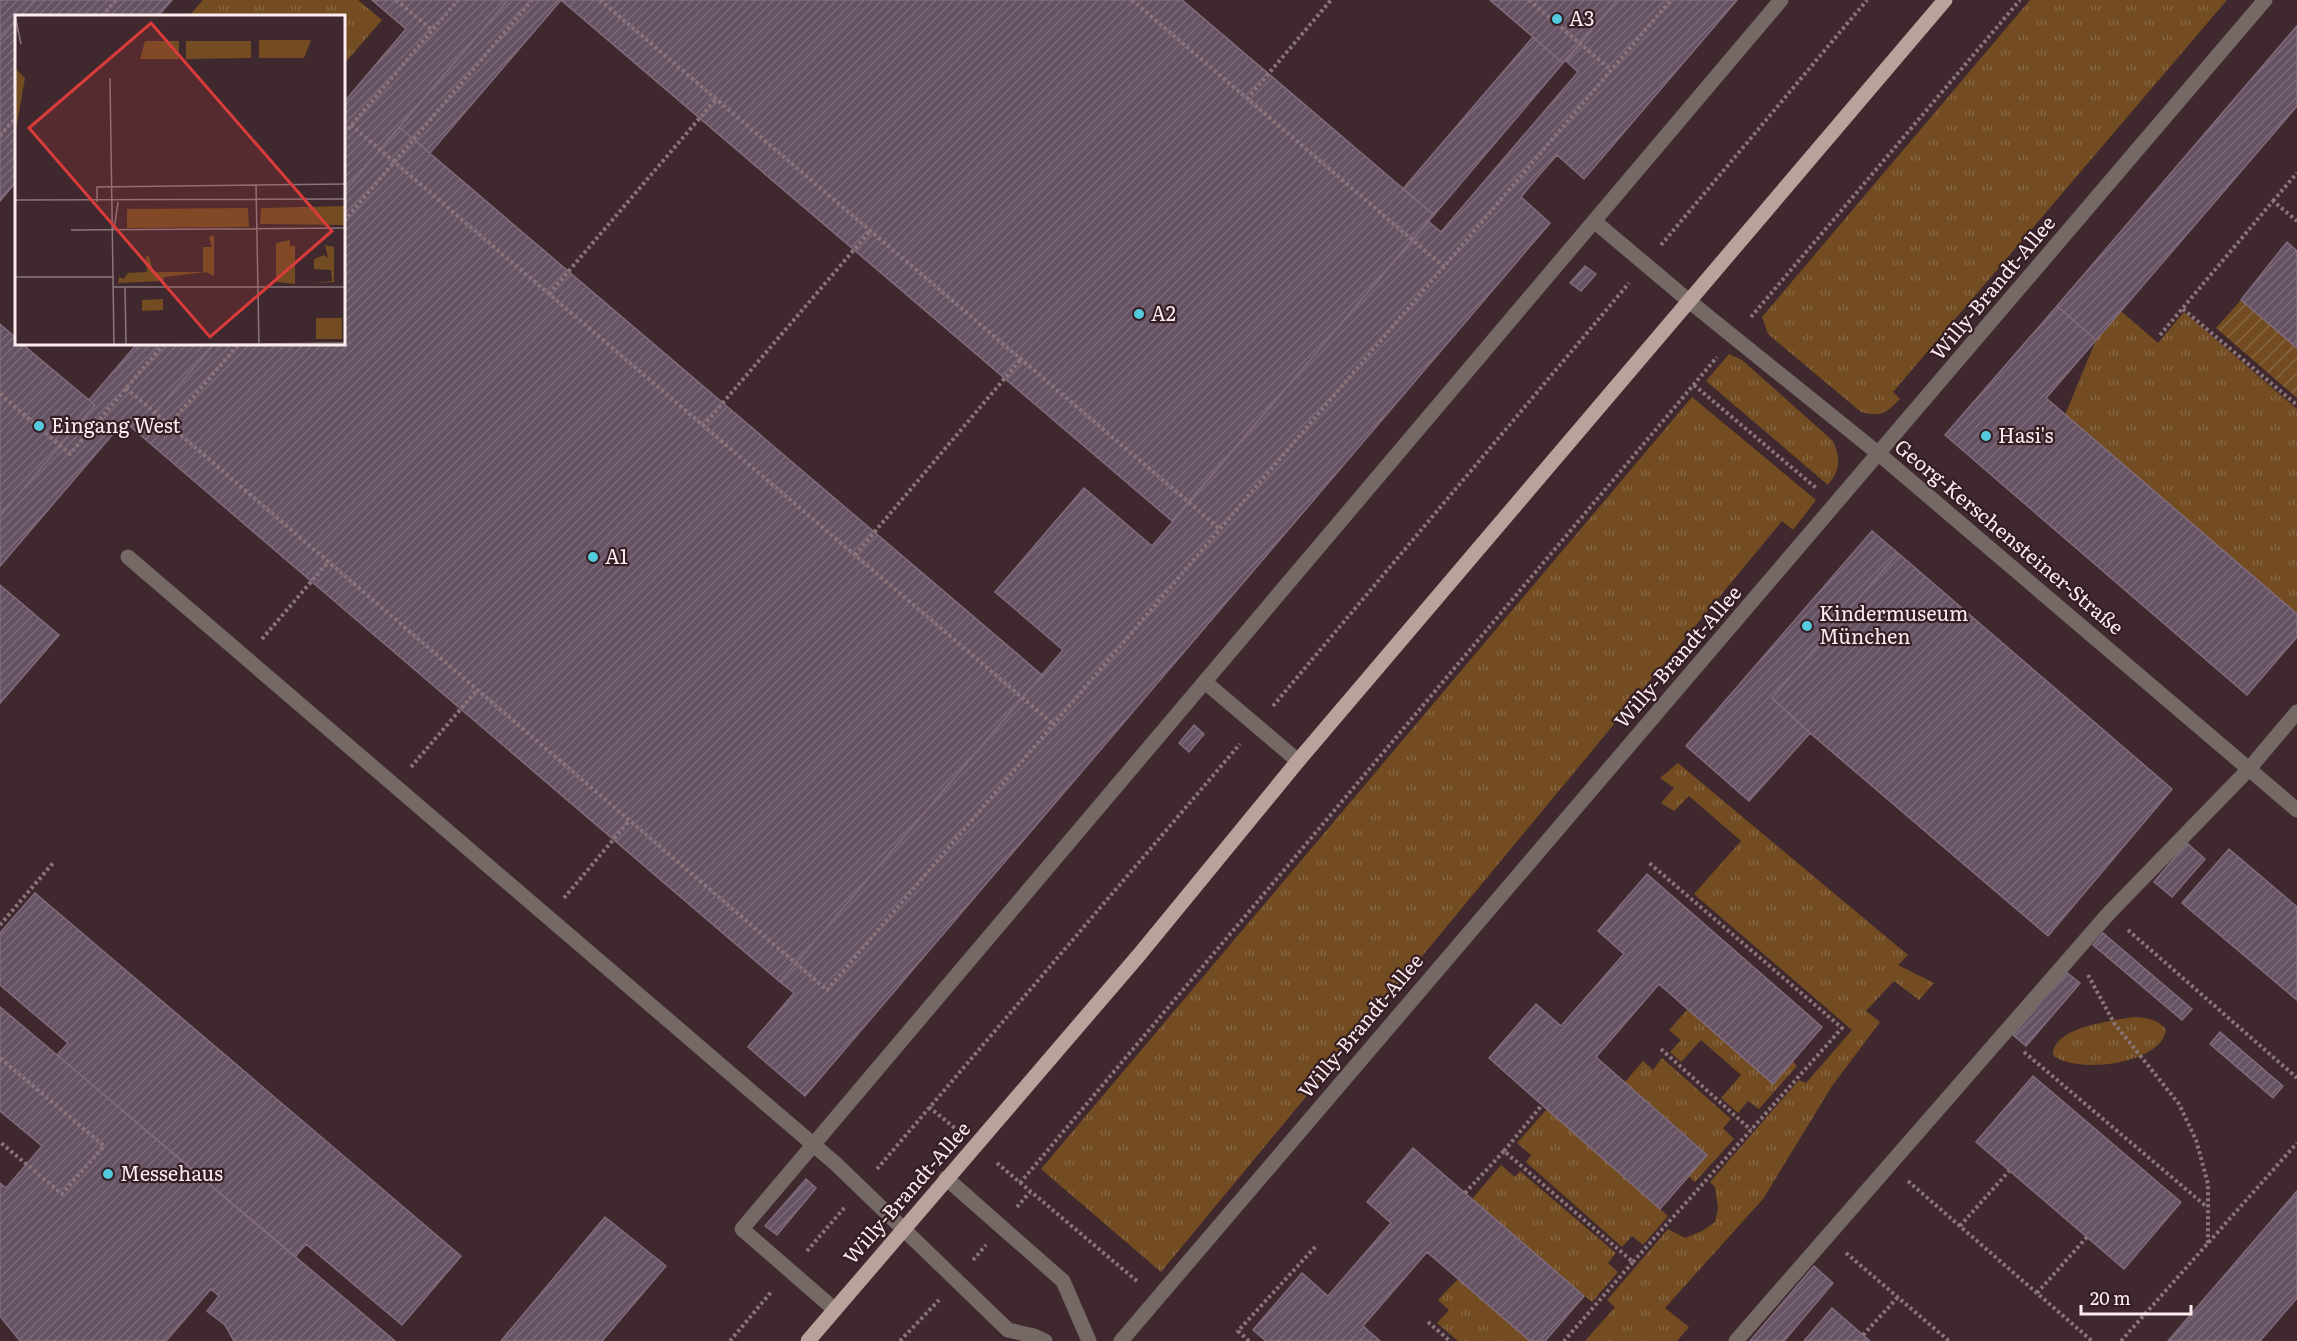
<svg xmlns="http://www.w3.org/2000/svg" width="2297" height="1341" font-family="Literata,serif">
<defs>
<pattern id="grass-tufts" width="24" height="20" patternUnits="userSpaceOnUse" patternTransform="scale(1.5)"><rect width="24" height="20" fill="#734c22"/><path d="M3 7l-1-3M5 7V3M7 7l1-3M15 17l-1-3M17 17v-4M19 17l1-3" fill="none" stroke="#886642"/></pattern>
<pattern id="garden-furrows" width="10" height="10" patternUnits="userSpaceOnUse" patternTransform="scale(1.5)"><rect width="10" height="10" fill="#734c22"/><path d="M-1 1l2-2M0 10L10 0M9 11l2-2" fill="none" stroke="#886642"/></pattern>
<pattern id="building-hatch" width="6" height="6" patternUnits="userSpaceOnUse" patternTransform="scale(1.5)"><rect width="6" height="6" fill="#655262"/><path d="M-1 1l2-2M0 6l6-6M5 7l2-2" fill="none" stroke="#7c6b79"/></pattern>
</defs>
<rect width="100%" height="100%" fill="#3f282e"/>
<!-- grass -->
<path fill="url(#grass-tufts)" d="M 203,0 L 358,0 L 382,20 L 344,64 L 344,16 L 189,16 Z
M 2030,0 L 2227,0 L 1893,392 L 1900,399 C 1885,414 1882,417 1861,412 L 1768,334 L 1762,317 Z
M 2121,311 L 2158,343 L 2184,312 L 2297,409 L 2297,614 L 2065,415 L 2096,340 Z
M 1729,354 L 1742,360 L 1833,441 C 1841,459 1840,470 1828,485 L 1706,381 Z
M 1692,397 L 1816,500 L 1793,530 L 1782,521 L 1161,1272 L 1041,1169 Z
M 1678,763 L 1908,955 L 1898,965 L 1934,983 L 1919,1000 L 1894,981 L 1866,1011 L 1880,1022 L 1832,1086 L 1763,1199 L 1665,1308 L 1689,1327 L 1677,1341 L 1585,1341 L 1615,1307 L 1607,1300 L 1668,1229 L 1685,1238 L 1702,1231 L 1715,1222 L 1718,1208 L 1715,1187 L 1710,1182 L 1799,1080 L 1806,1083 L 1852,1030 L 1694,894 L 1741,841 L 1689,796 L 1674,811 L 1661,803 L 1674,788 L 1660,778 Z
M 1688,1009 L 1792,1061 L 1797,1066 L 1759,1109 L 1748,1101 L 1738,1113 L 1721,1098 L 1741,1075 L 1701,1040 L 1681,1062 L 1670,1052 L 1681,1040 L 1669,1030 Z
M 2133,1017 C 2146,1018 2157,1018 2166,1030 C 2162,1064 2075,1075 2053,1055 C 2053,1027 2111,1021 2133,1017 Z
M 1662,1058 L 1731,1119 L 1723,1128 L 1734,1139 L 1695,1182 L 1688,1176 L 1707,1154 L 1625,1082 L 1643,1061 L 1653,1070 Z
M 1547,1109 L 1668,1216 L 1643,1245 L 1632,1236 L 1622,1247 L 1526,1162 L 1531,1155 L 1517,1143 Z
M 1501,1165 L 1515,1177 L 1520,1171 L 1616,1253 L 1608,1263 L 1618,1272 L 1592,1302 L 1472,1199 Z
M 1458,1279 L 1530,1341 L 1458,1341 L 1437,1323 L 1449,1310 L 1438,1300 Z"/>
<!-- garden -->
<path fill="url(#garden-furrows)" d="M 2241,300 L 2297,348 L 2297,398 L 2216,328 Z"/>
<!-- building -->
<path fill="url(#building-hatch)" stroke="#806c7c" stroke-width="1.5" d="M 0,0 L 35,0 L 21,16 L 16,16 L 16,21 L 0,40 Z
M 35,0 L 172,0 L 158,16 L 21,16 Z
M 372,0 L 508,0 L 344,192 L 344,102 L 406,29 Z
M 508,0 L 561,0 L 430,153 L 399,127 Z
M 561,0 L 1182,0 L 1434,215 L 1172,521 Z
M 1490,0 L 1617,0 L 1563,63 Z
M 1617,0 L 1737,0 L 1584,179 L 1557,155 L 1540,174 L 1521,197 L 1550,223 L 805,1096 L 748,1047 L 794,993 L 780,982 L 1063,650 L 995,592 L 1084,488 L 1152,546 L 1428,221 L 1441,232 L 1578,72 L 1566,61 Z
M 16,21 L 16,182 L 0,201 L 0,40 Z
M 2297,26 L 2297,106 L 2096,340 L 2057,306 Z
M 1533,37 L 1563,63 L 1434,215 L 1403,189 Z
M 399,127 L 1042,675 L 780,982 L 138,433 L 214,344 L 344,344 L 344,192 Z
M 2287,242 L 2297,251 L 2297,348 L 2241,300 Z
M 1585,266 L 1596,274 L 1581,291 L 1570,283 Z
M 2057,306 L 2096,340 L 2046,398 L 2297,614 L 2297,637 L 2247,695 L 1945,435 Z
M 0,324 L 16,338 L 16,344 L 22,344 L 95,405 L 0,516 Z
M 137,344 L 214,344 L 138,433 L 124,421 L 0,566 L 0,516 L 95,405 L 89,400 Z
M 1872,531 L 1898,553 L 1772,698 L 1810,733 L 1749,801 L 1686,746 Z
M 1898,553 L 2172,789 L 2048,936 L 1810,733 L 1772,698 Z
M 0,585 L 59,635 L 0,703 Z
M 1194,725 L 1204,734 L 1189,752 L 1179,743 Z
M 2187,843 L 2205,859 L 2172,897 L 2154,882 Z
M 2229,849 L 2297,907 L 2297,1000 L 2182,903 Z
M 1647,874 L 1822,1027 L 1773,1084 L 1659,984 L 1596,1057 L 1707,1155 L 1660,1209 L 1489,1058 L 1536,1004 L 1561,1026 L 1624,954 L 1598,931 Z
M 35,893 L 461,1256 L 402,1325 L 306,1244 L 295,1257 L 57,1055 L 68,1043 L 0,985 L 0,933 Z
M 2103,933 L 2192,1009 L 2182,1020 L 2093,945 Z
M 2066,972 L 2080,983 L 2026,1046 L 2013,1035 Z
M 0,1007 L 57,1055 L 395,1341 L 234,1341 L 225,1325 L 207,1311 L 219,1296 L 211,1289 L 166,1341 L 20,1341 L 0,1316 L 0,1183 L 6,1188 L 42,1146 L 0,1111 Z
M 2220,1032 L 2283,1086 L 2273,1098 L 2210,1044 Z
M 2033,1076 L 2181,1202 L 2124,1269 L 1976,1142 Z
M 1413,1148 L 1584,1296 L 1545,1341 L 1530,1341 L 1427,1252 L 1363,1326 L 1380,1341 L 1266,1341 L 1253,1330 L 1302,1273 L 1328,1296 L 1391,1223 L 1367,1202 Z
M 806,1179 L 816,1188 L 777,1235 L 765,1226 Z
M 2297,1191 L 2297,1298 L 2260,1341 L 2168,1341 Z
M 605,1217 L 666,1266 L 602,1341 L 501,1341 Z
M 1814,1266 L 1833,1283 L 1784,1341 L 1750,1341 Z
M 1832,1308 L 1863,1335 L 1870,1341 L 1804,1341 Z"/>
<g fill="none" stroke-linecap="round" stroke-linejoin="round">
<!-- path -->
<path stroke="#89757a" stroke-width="4" stroke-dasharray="3 3" stroke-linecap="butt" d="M 396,0 L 432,30
M 600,0 L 1220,529
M 1132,0 L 1444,267
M 1529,0 L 1611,70
M 0,1 L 0,0
M 102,16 L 116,0
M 1247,99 L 1331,0
M 351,125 L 1053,724
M 344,134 L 458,0
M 0,136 L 16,117
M 2273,201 L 2297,173
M 344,221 L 532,0
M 1661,245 L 1867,0
M 549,294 L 716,99
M 2183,309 L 2297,405
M 1751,317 L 2020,0
M 2160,335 L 2273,201 L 2297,221
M 1694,385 L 1816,488
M 126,388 L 827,990 L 1671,0
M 0,394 L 70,454 L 164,344
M 169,425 L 239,344
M 703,426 L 870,231
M 855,555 L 1021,359
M 262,639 L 328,562
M 1273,706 L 1629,283
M 411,767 L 477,690
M 564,898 L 629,821
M 0,925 L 53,863
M 2128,930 L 2297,1078
M 2088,975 L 2114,1023 L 2179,1104 L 2196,1140 L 2208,1184 L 2208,1244
M 1661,1049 L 1751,1130
M 2024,1052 L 2207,1207
M 0,1058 L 104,1146 L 62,1194 L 0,1142
M 929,1107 L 956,1129
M 1504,1151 L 1542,1105
M 997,1163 L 1138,1282
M 877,1169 L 1240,744
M 1908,1181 L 2092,1341
M 1020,1183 L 1717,357
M 1465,1193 L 1504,1151 L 1633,1262 L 1564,1341
M 1017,1207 L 1030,1192
M 1960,1226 L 2009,1171
M 807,1251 L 845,1207
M 1846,1253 L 1949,1341
M 973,1260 L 986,1245
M 1633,1262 L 1842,1028 L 1648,862
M 2037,1293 L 2087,1237
M 1428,1322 L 1450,1341
M 1863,1335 L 1898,1297
M 730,1341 L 772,1291
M 900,1341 L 939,1300
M 1249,1341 L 1238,1331 L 1317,1245
M 2121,1341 L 2297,1143"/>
<!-- minor -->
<path stroke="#756966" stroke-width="15" d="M 1594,221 L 1689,301 L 1879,454 L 2297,810
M 128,557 L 836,1164 L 1008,1330 L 1034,1336 L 1045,1341
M 1205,682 L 1298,761
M 946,1178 L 1063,1281 L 1089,1341
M 834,1309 L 742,1229 L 1781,0
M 1121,1341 L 2265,0
M 1736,1341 L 2109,913 L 2249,769 L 2297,712"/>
<!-- major -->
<path stroke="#baa29c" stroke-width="15" d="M 808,1341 L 1139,955 L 1298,761 L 1945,0"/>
</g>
<!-- markers -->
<g fill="#54cadd" stroke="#341e24" stroke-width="2">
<circle cx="1557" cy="19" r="6"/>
<circle cx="1139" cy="314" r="6"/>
<circle cx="39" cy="426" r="6"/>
<circle cx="1986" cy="436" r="6"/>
<circle cx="593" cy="557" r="6"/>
<circle cx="1807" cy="626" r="6"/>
<circle cx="108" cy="1174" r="6"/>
</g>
<g text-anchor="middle" stroke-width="4.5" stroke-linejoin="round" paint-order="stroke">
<!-- poi labels -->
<g font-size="20" fill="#fcecef" stroke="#341e24" text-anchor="start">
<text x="1569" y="26">A3</text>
<text x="1151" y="321">A2</text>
<text x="51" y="433">Eingang West</text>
<text x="1998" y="443">Hasi's</text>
<text x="605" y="564">A1</text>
<text x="1819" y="621">Kindermuseum<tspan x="1819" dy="23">München</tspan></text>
<text x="120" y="1181">Messehaus</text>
</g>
<!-- street labels -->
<g font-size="20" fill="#fcecef" stroke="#341e24">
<text transform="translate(1993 288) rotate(-50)" y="7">Willy-Brandt-Allee</text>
<text transform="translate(2009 537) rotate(40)" y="7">Georg-Kerschensteiner-Straße</text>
<text transform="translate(1678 657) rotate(-49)" y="7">Willy-Brandt-Allee</text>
<text transform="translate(1361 1026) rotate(-50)" y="7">Willy-Brandt-Allee</text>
<text transform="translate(907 1193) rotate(-49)" y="7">Willy-Brandt-Allee</text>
</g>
</g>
<!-- overview -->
<g transform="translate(15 15)">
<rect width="330" height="330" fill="#3f282e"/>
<path d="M 244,25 L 296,25 L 289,43 L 244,43 ZM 130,26 L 164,26 L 164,44 L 125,44 ZM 171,26 L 236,26 L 236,43 L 171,44 ZM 0,53 L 10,63 L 0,120 ZM 330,191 L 330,210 L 245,209 L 246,193 ZM 233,193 L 234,212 L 112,213 L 112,194 ZM 199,220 L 199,261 L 191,257 L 149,262 L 148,266 L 103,268 L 104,262 L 109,264 L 113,258 L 132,257 L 131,241 L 134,241 L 138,257 L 188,257 L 188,232 L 197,232 L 194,222 ZM 275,225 L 275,231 L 280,231 L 280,269 L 261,267 L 261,228 ZM 310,230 L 319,232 L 319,267 L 299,268 L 317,266 L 316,255 L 299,254 L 299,244 L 309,240 L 313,243 ZM 148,284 L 148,295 L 127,296 L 127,285 ZM 301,303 L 327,303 L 327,324 L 301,324 Z" fill="#734c22"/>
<path fill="none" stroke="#8b767b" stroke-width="1.5" d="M 0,0 L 6,29M 95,63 L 99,330M 241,170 L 244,330M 0,185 L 330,184M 82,187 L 82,172 L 330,169M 56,215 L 330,213M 99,215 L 103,187M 0,262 L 99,262M 99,272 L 330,272M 110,272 L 111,330M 128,330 L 330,328"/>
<path fill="#da3c3c" fill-opacity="0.15" stroke="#da3c3c" stroke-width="3" d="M 136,8 L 317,216 L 195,322 L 14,113 Z"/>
<rect width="330" height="330" fill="none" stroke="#fcecef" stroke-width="3"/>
</g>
<!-- scale -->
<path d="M2081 1305v9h110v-9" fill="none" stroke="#fcecef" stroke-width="3"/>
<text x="2090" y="1305" font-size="18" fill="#fcecef" stroke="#341e24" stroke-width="4.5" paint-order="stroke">20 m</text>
</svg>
